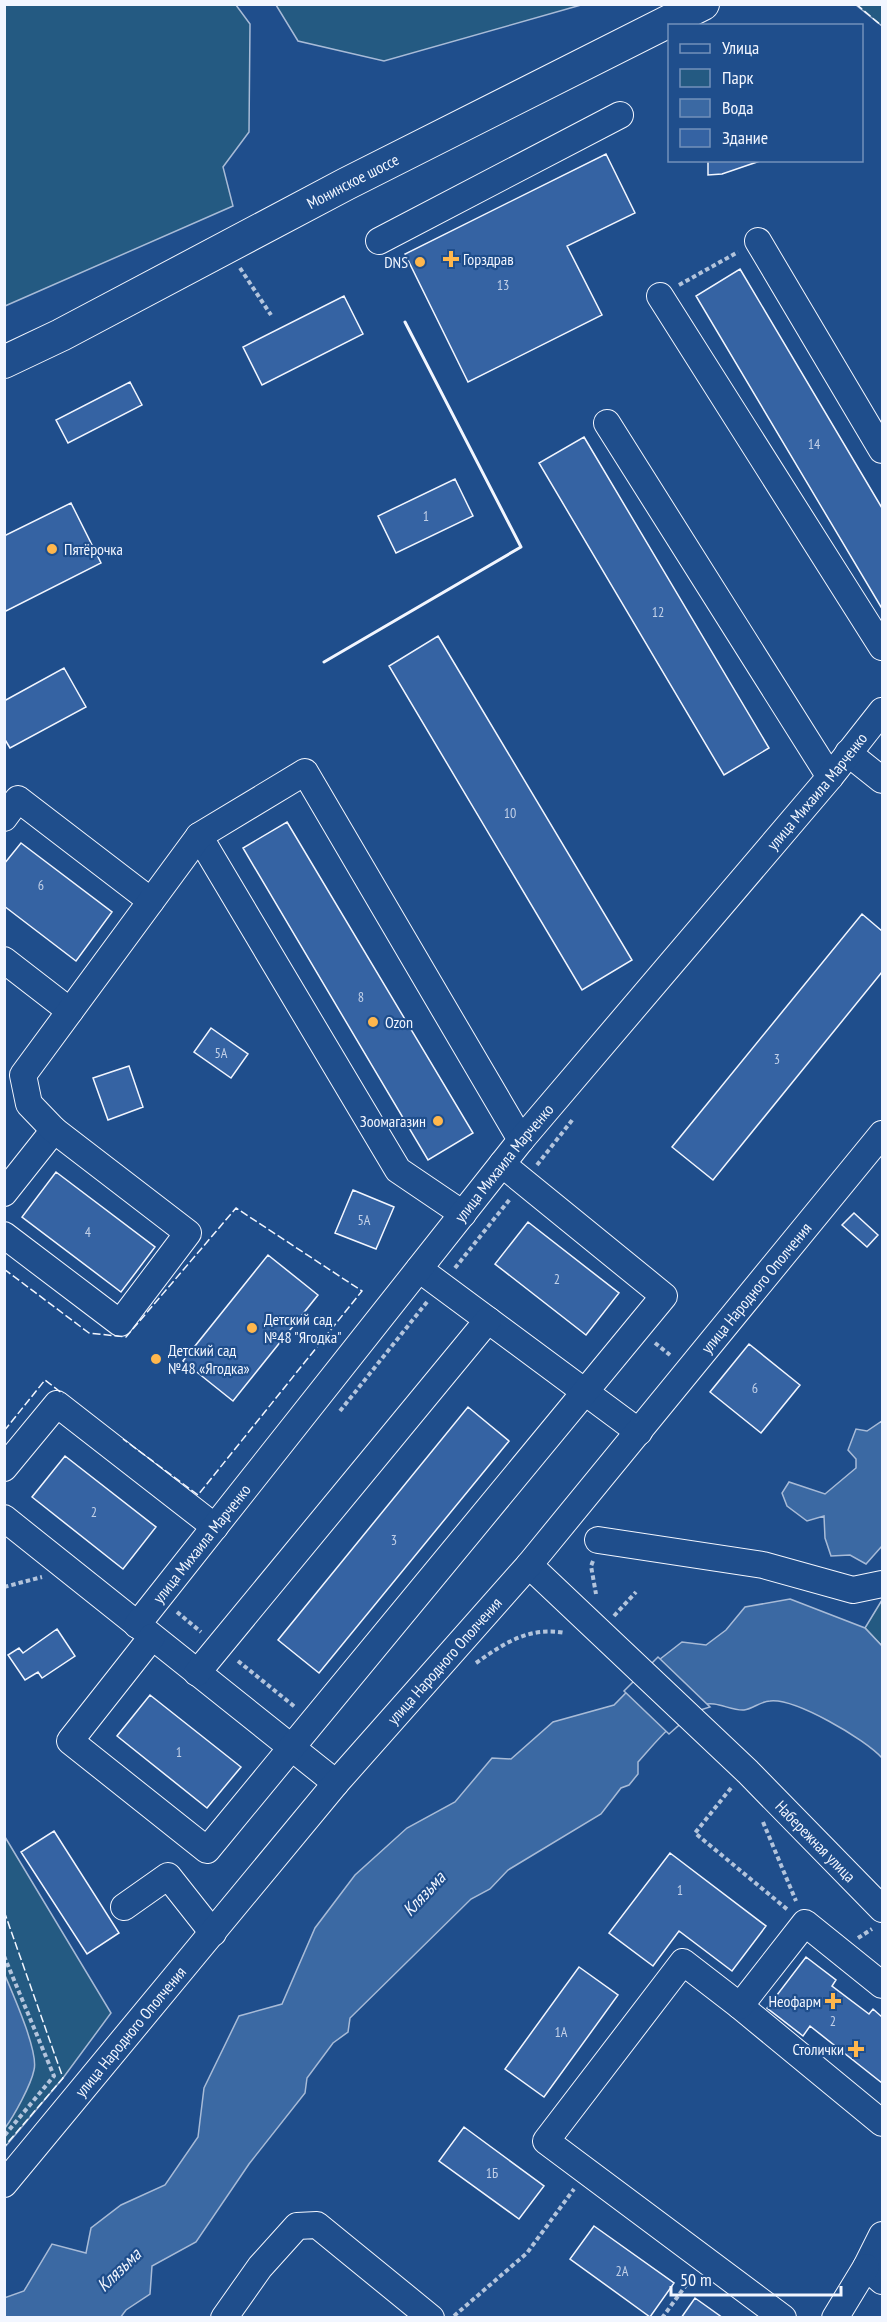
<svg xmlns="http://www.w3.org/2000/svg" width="887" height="2322" font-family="'PT Sans Narrow',sans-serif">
<rect width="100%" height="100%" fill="#1f4e8c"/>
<!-- green -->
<path fill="#245a82" stroke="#a8bbd7" stroke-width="1.5" d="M 5,4 L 236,5 L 250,24 L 249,132 L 223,167 L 233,206 L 5,306 Z
M 276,5 L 581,5 L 384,61 L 298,41 Z
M 856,5 L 882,5 L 882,26 Z
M 882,1600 L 882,1646 L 865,1628 Z
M 5,1837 L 111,2013 L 63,2078 L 5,2147 Z"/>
<!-- water -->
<path fill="#3b69a3" stroke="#a8bbd7" stroke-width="1.5" d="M 882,1421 L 882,1546 L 866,1564 L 850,1555 L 831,1556 L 825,1538 L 824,1516 L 807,1521 L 787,1506 L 782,1493 L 789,1482 L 825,1494 L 856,1468 L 856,1459 L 848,1450 L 856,1429 L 867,1431 Z
M 790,1599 L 865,1628 L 882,1646 L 882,1758 C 865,1739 795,1698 770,1701 C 761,1701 753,1709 744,1710 C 731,1711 715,1700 703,1705 C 677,1715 656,1742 638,1762 L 638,1774 L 629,1785 L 621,1788 L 601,1814 L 508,1870 L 490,1889 L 471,1899 L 350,2018 L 348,2032 L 333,2043 L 307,2078 L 305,2093 L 249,2164 L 196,2242 L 152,2266 L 150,2294 L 126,2310 L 120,2318 L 5,2317 L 4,2298 L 24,2291 L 52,2244 L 86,2253 L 91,2228 L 121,2205 L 165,2185 L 198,2137 L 204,2088 L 239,2016 L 282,2004 L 315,1928 L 355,1875 L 407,1828 L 455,1802 L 492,1758 L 511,1759 L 553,1722 L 614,1705 L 655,1663 L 682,1642 L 706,1645 L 726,1630 L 745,1607 Z
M 4,1973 C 12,1992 39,2052 34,2070 C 31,2085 14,2116 5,2128 Z"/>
<!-- pier -->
<path fill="#1f4e8c" stroke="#a8bbd7" stroke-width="1.5" d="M 658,1657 L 710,1707 L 694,1712 L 669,1734 L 624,1691 Z"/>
<!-- building -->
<path fill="#3563a3" stroke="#f2f6ff" stroke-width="1.5" d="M 606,154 L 635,213 L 567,246 L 602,315 L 468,382 L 405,254 Z
M 708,160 L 763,160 L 722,174 L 708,175 Z
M 740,269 L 882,508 L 882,606 L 881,607 L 696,296 Z
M 344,296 L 363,334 L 262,385 L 243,347 Z
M 130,382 L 142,405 L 68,443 L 56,420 Z
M 584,437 L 769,748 L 724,775 L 539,463 Z
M 455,479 L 473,516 L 396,553 L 378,516 Z
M 71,503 L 101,563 L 6,611 L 4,608 L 4,536 Z
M 438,636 L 632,960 L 582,990 L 389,666 Z
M 64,668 L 86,707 L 10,748 L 4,738 L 4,701 Z
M 287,822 L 473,1133 L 428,1160 L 243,848 Z
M 21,843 L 112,912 L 76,961 L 4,906 L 4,864 Z
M 862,914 L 882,931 L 882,972 L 713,1180 L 672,1147 Z
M 211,1028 L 248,1054 L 231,1078 L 194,1052 Z
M 129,1066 L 143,1107 L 108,1120 L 93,1078 Z
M 56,1172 L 155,1247 L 121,1292 L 22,1217 Z
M 353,1190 L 394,1207 L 376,1249 L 335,1233 Z
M 854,1213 L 878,1235 L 867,1247 L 842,1225 Z
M 528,1222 L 619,1293 L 586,1335 L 495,1264 Z
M 268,1255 L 318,1295 L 233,1401 L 183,1361 Z
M 749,1344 L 800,1385 L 761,1433 L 710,1392 Z
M 468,1407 L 509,1441 L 319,1673 L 278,1640 Z
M 65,1456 L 156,1527 L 123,1569 L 32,1497 Z
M 57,1629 L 75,1656 L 42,1678 L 38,1672 L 25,1680 L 8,1655 L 19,1648 L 23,1653 Z
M 150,1695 L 241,1767 L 207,1808 L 117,1736 Z
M 54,1831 L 119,1933 L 87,1954 L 21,1852 Z
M 670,1853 L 766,1926 L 732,1971 L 679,1931 L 653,1966 L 609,1933 Z
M 806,1957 L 836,1980 L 832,1986 L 869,2014 L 873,2009 L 882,2017 L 882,2083 L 810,2026 L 803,2036 L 767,2008 Z
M 579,1967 L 618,1995 L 544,2097 L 505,2069 Z
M 464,2127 L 544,2186 L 519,2219 L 439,2161 Z
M 594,2226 L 674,2283 L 650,2317 L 570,2259 Z
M 695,2298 L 723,2318 L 681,2318 Z"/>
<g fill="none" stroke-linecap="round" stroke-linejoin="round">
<!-- minor casing -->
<g stroke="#f2f6ff" stroke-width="28">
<g id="minor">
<path d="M 379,241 L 620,115"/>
<path d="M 758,241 L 882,450"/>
<path d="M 660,296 L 882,647"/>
<path d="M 607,423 L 830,777"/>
<path d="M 848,753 L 882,780"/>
<path d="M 4,818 L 18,799 L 151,901"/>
<path d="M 199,836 L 398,1170 L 463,1214"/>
<path d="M 4,960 L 70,1011"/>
<path d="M 4,1193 L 54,1130"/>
<path d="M 4,1235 L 120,1323 L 188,1233 L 54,1130 L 29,1104 L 23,1075 L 199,836 L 305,772 L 521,1140"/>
<path d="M 419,1269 L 639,1432"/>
<path d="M 4,1468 L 57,1404 L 215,1527"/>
<path d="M 4,1518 L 336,1783"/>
<path d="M 598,1540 L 763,1565 L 853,1590 L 882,1584"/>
<path id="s1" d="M 529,1565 L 748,1772 L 882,1909"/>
<path id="s2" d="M 137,1625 L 521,1140 L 830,777 L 882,711"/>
<path d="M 152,1637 L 70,1741 L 207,1850 L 664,1296 L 502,1164"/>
<path d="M 197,1673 L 488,1320"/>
<path d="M 124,1907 L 168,1876 L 213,1933"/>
<path d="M 740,2006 L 882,2123"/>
<path id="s3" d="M 4,2184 L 336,1783 L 529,1565 L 882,1134"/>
<path d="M 882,2235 L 866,2267 L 882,2281"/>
<path d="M 224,2318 L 260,2267 L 297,2226 L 317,2225 L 431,2318"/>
<path d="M 783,2318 L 546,2141 L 683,1962 L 740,2006 L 805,1923 L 882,1985"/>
<path d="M 835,2318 L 866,2267"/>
</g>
</g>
<!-- major casing -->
<g stroke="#f2f6ff" stroke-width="34">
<g id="major">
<path id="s4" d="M 4,362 L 61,335 L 346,184 L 703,4"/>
</g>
</g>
<!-- path -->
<path stroke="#b3c4dc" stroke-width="4" stroke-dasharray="4.5 3" stroke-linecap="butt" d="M 240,268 L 271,315
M 679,285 L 738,252
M 537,1165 L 573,1119
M 455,1268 L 510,1199
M 655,1343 L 670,1355
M 340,1411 L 427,1302
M 593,1561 L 591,1566 L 596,1594
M 4,1587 L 42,1577
M 177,1612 L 201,1632
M 614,1616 L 636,1592
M 238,1661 L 295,1707
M 476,1663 C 503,1644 529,1626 565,1633
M 731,1788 L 695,1833 L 788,1910
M 763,1822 L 796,1901
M 858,1938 L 872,1929
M 4,1956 L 54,2076 L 4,2136
M 454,2316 L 527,2253 L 574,2189
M 662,2318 L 692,2277"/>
<!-- minor -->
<use href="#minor" stroke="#1f4e8c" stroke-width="26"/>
<!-- major -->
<use href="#major" stroke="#1f4e8c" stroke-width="32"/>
<!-- fence -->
<path stroke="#f2f6ff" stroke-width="1.5" stroke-dasharray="8 3" stroke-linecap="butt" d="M 856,4 L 882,26
M 4,1269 L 89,1333 L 126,1337 L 236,1208 L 362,1291 L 198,1495 L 123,1439
M 4,1431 L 45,1380 L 63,1394
M 4,1911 L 63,2078 L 4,2147"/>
<!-- wall -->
<path stroke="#f2f6ff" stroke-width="3" d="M 324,662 L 521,547 L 405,322"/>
</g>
<!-- markers -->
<g fill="#ffb74d" stroke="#1f4e8c" stroke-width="2">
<path d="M448 250h6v6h6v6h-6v6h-6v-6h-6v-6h6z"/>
<circle cx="420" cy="262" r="6"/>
<circle cx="52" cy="549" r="6"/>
<circle cx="373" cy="1022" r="6"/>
<circle cx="438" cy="1121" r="6"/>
<circle cx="252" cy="1328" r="6"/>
<circle cx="156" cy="1359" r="6"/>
<path d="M830 1992h6v6h6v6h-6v6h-6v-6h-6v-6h6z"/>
<path d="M853 2040h6v6h6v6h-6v6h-6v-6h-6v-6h6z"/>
</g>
<g text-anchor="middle" stroke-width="4.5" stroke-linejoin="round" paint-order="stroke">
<!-- number labels -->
<g font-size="14" fill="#c3d1e8">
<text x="503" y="290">13</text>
<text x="814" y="449">14</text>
<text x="426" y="521">1</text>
<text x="658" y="617">12</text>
<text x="510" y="818">10</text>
<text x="41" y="890">6</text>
<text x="361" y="1002">8</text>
<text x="221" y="1058">5А</text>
<text x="777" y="1064">3</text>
<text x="364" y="1225">5А</text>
<text x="88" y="1237">4</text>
<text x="557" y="1284">2</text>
<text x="755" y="1393">6</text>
<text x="94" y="1517">2</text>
<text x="394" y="1545">3</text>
<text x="179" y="1757">1</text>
<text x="680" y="1895">1</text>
<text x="833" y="2026">2</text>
<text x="561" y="2037">1А</text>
<text x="492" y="2178">1Б</text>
<text x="622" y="2276">2А</text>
</g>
<!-- street labels -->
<g font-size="16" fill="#f2f6ff" stroke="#1f4e8c">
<text dy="6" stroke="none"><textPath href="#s4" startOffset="393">Монинское шоссе</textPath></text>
<text dy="6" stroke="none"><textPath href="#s2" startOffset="1076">улица Михаила Марченко</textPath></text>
<text dy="6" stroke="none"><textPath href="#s2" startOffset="590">улица Михаила Марченко</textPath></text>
<text dy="6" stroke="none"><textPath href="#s3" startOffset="1170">улица Народного Ополчения</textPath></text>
<text dy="6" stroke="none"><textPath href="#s2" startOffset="104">улица Михаила Марченко</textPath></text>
<text dy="6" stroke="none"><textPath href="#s3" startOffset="684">улица Народного Ополчения</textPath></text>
<text dy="6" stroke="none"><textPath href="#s1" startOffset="398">Набережная улица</textPath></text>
<text dy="6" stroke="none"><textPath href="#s3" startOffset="198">улица Народного Ополчения</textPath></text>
</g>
<!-- poi labels -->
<g font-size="16" fill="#f2f6ff" stroke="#1f4e8c" text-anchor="start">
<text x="463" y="265">Горздрав</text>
<text x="408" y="268" text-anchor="end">DNS</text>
<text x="64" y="555">Пятёрочка</text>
<text x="385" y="1028">Ozon</text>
<text x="426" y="1127" text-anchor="end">Зоомагазин</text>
<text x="264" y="1325">Детский сад<tspan x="264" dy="18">№48 "Ягодка"</tspan></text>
<text x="168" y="1356">Детский сад<tspan x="168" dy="18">№48 «Ягодка»</tspan></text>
<text x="821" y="2007" text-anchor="end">Неофарм</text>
<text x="844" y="2055" text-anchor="end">Столички</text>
</g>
<!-- water labels -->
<g font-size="18" font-style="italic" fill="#f2f6ff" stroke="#1f4e8c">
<text transform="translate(424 1894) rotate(-47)" y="6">Клязьма</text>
<text transform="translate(119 2270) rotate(-44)" y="6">Клязьма</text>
</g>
</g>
<!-- border -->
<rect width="887" height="2322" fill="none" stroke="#f2f6ff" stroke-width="12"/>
<!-- legend -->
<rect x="668" y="24" width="195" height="138" fill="#1f4e8c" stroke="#7391ba" stroke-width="1.5"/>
<rect x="680" y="44" width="30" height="9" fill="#1f4e8c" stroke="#7391ba" stroke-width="1.5"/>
<text x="722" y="54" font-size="18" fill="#f2f6ff">Улица</text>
<rect x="680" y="69" width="30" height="18" fill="#245a82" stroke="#7391ba" stroke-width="1.5"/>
<text x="722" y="84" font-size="18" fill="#f2f6ff">Парк</text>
<rect x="680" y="99" width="30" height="18" fill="#3b69a3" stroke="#7391ba" stroke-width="1.5"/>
<text x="722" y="114" font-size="18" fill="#f2f6ff">Вода</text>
<rect x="680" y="129" width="30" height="18" fill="#3563a3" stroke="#7391ba" stroke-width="1.5"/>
<text x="722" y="144" font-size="18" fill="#f2f6ff">Здание</text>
<!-- scale -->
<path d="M671 2286v9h170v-9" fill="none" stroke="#f2f6ff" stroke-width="3"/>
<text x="680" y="2286" font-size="18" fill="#f2f6ff" stroke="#1f4e8c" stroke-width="4.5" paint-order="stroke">50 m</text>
</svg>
